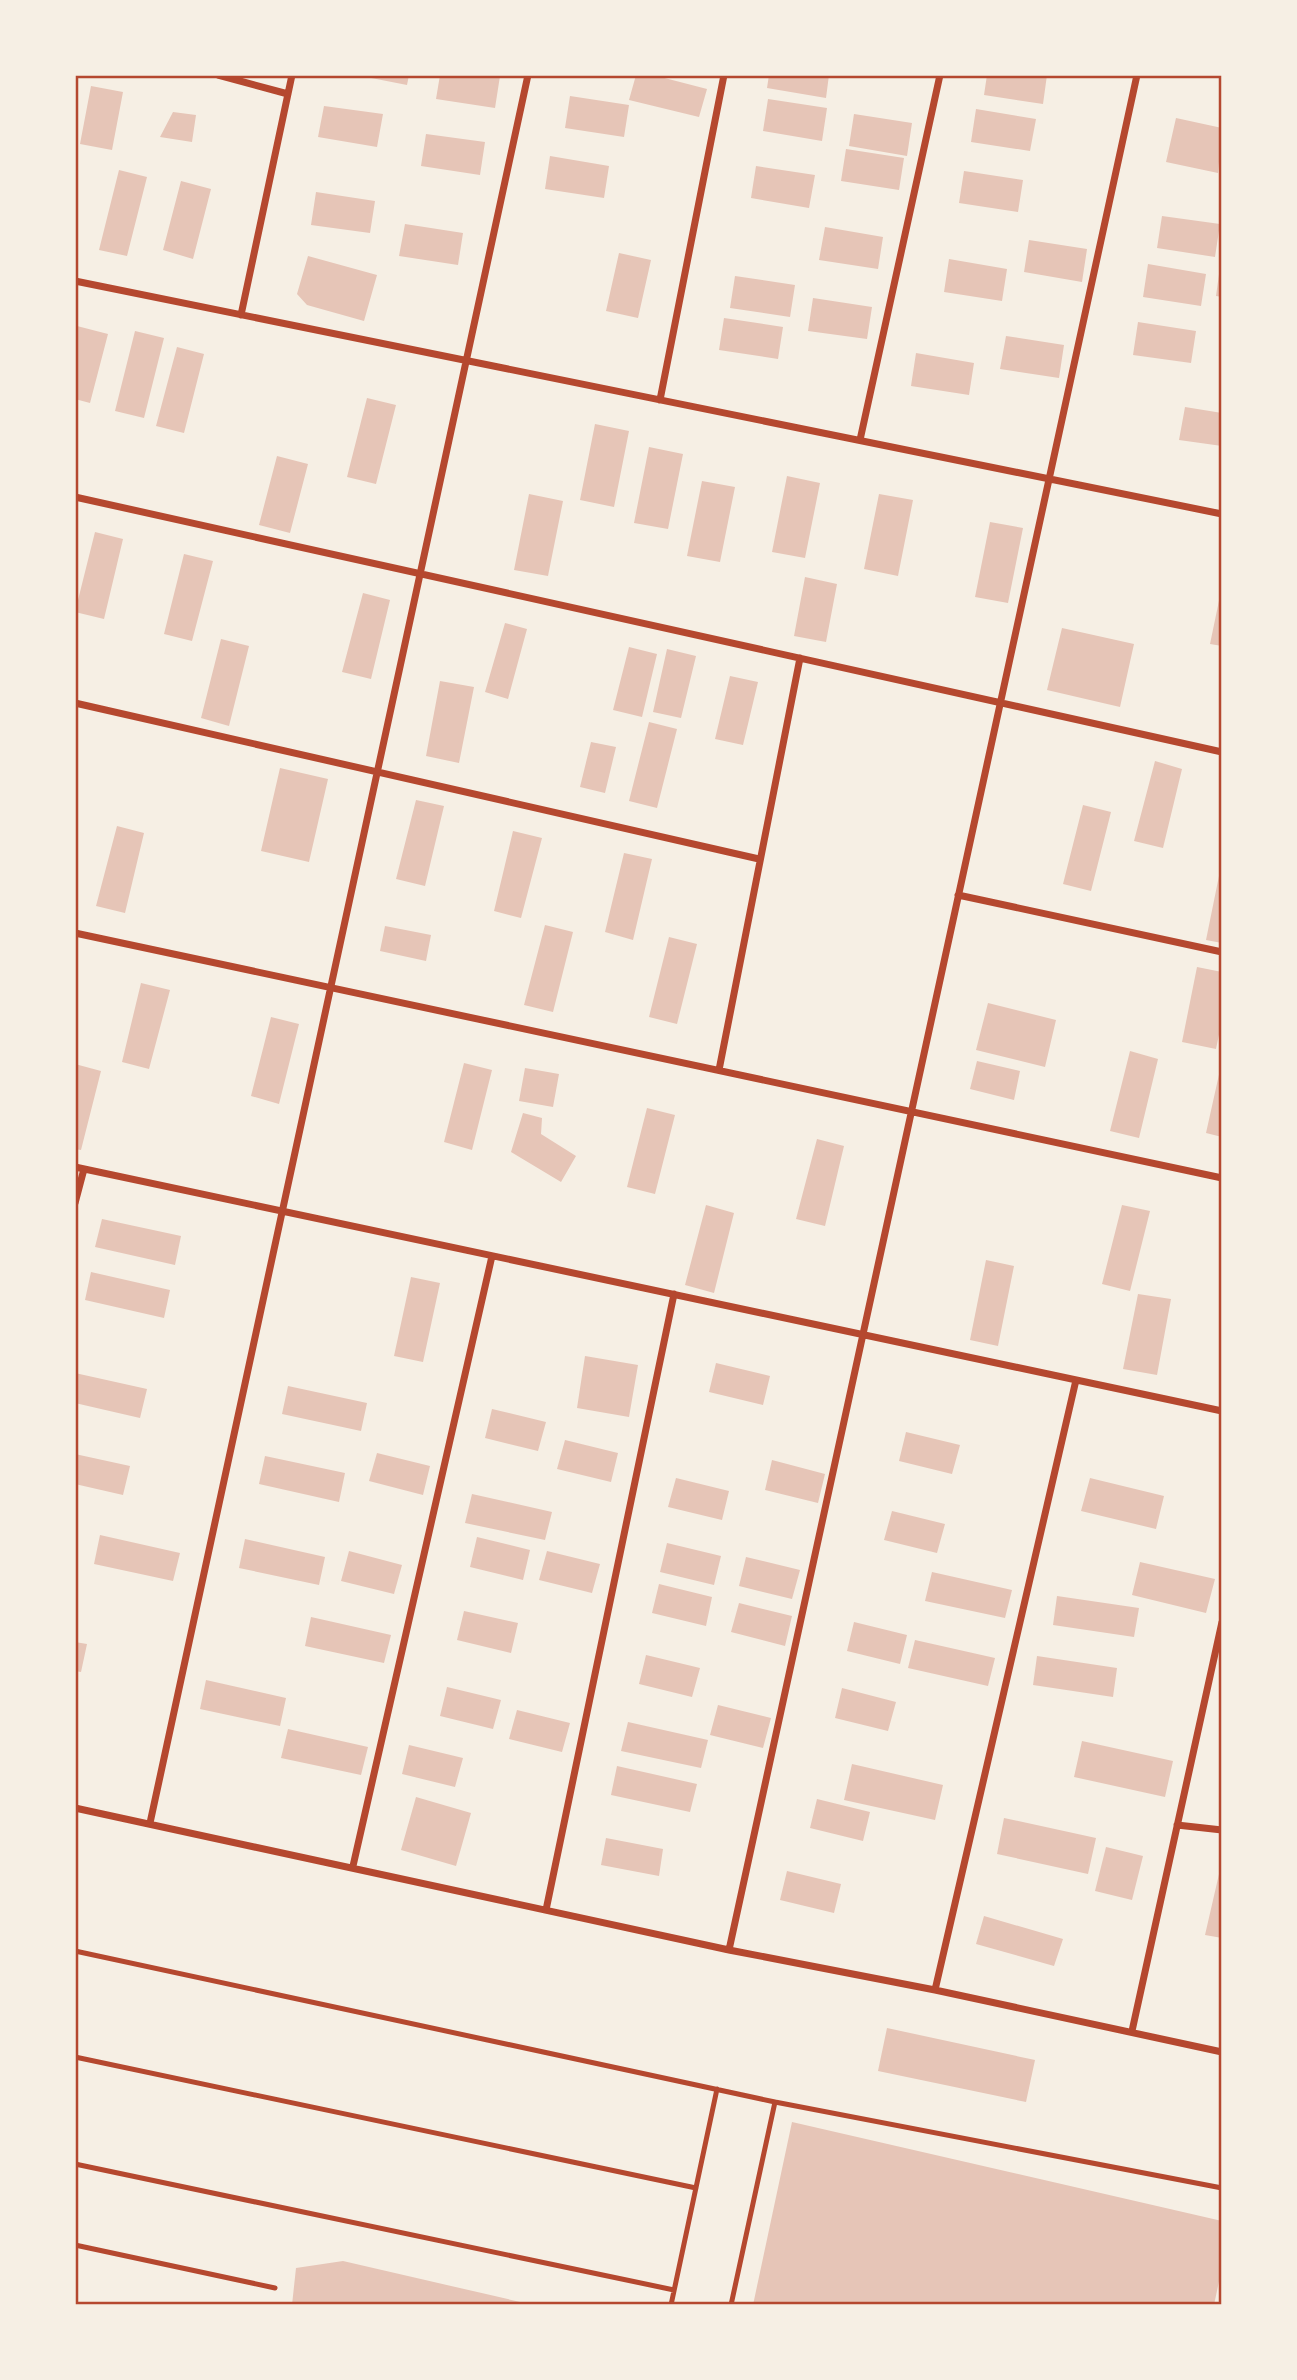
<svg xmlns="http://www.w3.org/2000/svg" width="1297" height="2380" font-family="'Noto Sans',sans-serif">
<rect width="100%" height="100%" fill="#f6efe4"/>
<!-- building -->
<path fill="#e6c5b7" d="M 356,75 L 409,75 L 407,85 Z
M 440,75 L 500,76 L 495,108 L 436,99 Z
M 636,75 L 653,75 L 707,89 L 699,117 L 629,100 Z
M 769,75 L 829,75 L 826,98 L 767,88 Z
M 987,75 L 1047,75 L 1043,104 L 984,95 Z
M 91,86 L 123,92 L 112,150 L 80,144 Z
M 570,96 L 629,105 L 624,137 L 565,128 Z
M 768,99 L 827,108 L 822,141 L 763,131 Z
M 324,106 L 383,114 L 377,147 L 318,137 Z
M 976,109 L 1036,119 L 1030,151 L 971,142 Z
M 173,112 L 196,115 L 192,142 L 160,137 Z
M 854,114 L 912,123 L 907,156 L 849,146 Z
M 1176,118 L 1222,128 L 1218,173 L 1166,162 Z
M 426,134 L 485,142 L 480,175 L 421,166 Z
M 846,149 L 904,158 L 899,190 L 841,181 Z
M 550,156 L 609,166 L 604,198 L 545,189 Z
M 756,166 L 815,175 L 809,208 L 751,198 Z
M 119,170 L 147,177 L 127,256 L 99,250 Z
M 964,171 L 1023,180 L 1018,212 L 959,203 Z
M 181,181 L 211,189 L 193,259 L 163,250 Z
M 316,192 L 375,201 L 370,233 L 311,225 Z
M 1162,216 L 1220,224 L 1215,257 L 1157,248 Z
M 405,224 L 463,233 L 458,265 L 399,256 Z
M 825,227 L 883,237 L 878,269 L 819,260 Z
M 1029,240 L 1087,249 L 1082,282 L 1024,272 Z
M 619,253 L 651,260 L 638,318 L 606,311 Z
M 308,256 L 377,275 L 364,321 L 307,305 L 297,294 Z
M 949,259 L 1007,269 L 1002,301 L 944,292 Z
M 1148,264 L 1206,274 L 1201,306 L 1143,297 Z
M 1220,267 L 1222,267 L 1222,297 L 1216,296 Z
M 735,276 L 795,285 L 790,317 L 730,308 Z
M 813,298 L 872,307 L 867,339 L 808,331 Z
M 724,318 L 783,327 L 778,359 L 719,350 Z
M 1138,322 L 1196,331 L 1191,363 L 1133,355 Z
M 77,326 L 108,334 L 90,403 L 75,399 Z
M 135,331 L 164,338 L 144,418 L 115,411 Z
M 1006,336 L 1064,345 L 1059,378 L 1000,369 Z
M 177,347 L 204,354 L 184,433 L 156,426 Z
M 916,353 L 974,363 L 969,395 L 911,386 Z
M 367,398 L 396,405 L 376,484 L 347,477 Z
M 1185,407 L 1222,413 L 1222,446 L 1179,440 Z
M 595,424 L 629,431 L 614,507 L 580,500 Z
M 649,447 L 683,454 L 668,529 L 634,523 Z
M 277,456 L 308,464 L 290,533 L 259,525 Z
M 787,476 L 820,483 L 805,558 L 772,552 Z
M 702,481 L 735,487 L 720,562 L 687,556 Z
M 529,494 L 563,501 L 548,576 L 514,570 Z
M 879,494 L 913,500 L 898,576 L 864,569 Z
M 990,522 L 1023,528 L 1008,603 L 975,597 Z
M 95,532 L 123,539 L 104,619 L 75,612 Z
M 184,554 L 213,561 L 192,641 L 164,634 Z
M 805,577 L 837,584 L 826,642 L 794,636 Z
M 1221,591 L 1222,591 L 1222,646 L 1210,644 Z
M 363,593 L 390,600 L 371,679 L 342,672 Z
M 505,623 L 527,629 L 508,699 L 485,692 Z
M 1062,628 L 1134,644 L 1120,707 L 1047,690 Z
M 221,639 L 249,646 L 229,726 L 201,718 Z
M 629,647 L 657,654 L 642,717 L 613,710 Z
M 667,649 L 696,656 L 681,718 L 653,712 Z
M 730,676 L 758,682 L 743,745 L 715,739 Z
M 440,681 L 474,687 L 459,763 L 426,756 Z
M 649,722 L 677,729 L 657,808 L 629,801 Z
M 591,742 L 616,747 L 605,793 L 580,787 Z
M 1155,761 L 1182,769 L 1163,848 L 1134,841 Z
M 280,768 L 328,779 L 309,862 L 261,851 Z
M 416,800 L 444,806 L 425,886 L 396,879 Z
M 1083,805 L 1111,812 L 1091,891 L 1063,884 Z
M 117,826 L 144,833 L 125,913 L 96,906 Z
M 513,831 L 542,838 L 521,918 L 494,911 Z
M 624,853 L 652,859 L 633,940 L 605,932 Z
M 1221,866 L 1222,866 L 1222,943 L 1206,940 Z
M 545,925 L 573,932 L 553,1012 L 524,1005 Z
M 385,926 L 431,935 L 426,961 L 380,951 Z
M 669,937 L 697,944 L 677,1024 L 649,1017 Z
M 1197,967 L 1222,972 L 1222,1020 L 1216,1049 L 1182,1042 Z
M 141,983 L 170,990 L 149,1069 L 122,1062 Z
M 988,1003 L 1056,1020 L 1045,1067 L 976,1050 Z
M 271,1017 L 299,1024 L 279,1104 L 251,1096 Z
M 1130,1051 L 1158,1059 L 1139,1138 L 1110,1131 Z
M 977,1061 L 1020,1071 L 1014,1100 L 970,1089 Z
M 1222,1061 L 1222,1137 L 1206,1133 Z
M 464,1063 L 492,1070 L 472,1150 L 444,1142 Z
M 75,1064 L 101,1071 L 81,1150 L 75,1149 Z
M 525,1068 L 559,1074 L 553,1107 L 519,1101 Z
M 647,1108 L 675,1115 L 655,1194 L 627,1187 Z
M 523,1113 L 542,1118 L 541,1134 L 576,1156 L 561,1182 L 511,1152 Z
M 817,1139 L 844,1146 L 825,1226 L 796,1219 Z
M 706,1205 L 734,1213 L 714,1293 L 685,1285 Z
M 1122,1205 L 1150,1211 L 1130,1291 L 1102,1284 Z
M 102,1219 L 181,1236 L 175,1265 L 95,1247 Z
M 986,1260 L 1014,1266 L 998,1346 L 970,1340 Z
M 91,1272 L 170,1290 L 164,1318 L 85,1300 Z
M 411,1277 L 440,1283 L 423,1362 L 394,1356 Z
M 1138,1294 L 1171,1299 L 1157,1375 L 1123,1369 Z
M 585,1356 L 638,1365 L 629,1417 L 577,1408 Z
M 716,1363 L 770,1376 L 763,1405 L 709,1392 Z
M 75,1373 L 147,1389 L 140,1418 L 75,1403 Z
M 288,1386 L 367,1403 L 361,1431 L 282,1414 Z
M 492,1409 L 546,1422 L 538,1451 L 485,1438 Z
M 906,1432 L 960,1445 L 952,1474 L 899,1461 Z
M 565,1440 L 618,1453 L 611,1482 L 557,1469 Z
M 377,1453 L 430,1466 L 423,1495 L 369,1481 Z
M 75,1454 L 130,1466 L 123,1495 L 75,1484 Z
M 265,1456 L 345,1473 L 339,1502 L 259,1484 Z
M 772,1460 L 825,1474 L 818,1503 L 765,1490 Z
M 676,1478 L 729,1491 L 722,1520 L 668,1507 Z
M 1090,1478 L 1164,1496 L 1156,1529 L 1081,1511 Z
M 472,1494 L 552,1512 L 545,1540 L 465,1523 Z
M 892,1511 L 945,1524 L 937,1553 L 884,1540 Z
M 100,1535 L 180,1553 L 173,1581 L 94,1564 Z
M 477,1537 L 530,1550 L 523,1580 L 470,1567 Z
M 245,1539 L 325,1557 L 319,1585 L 239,1568 Z
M 667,1543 L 721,1556 L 714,1585 L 660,1572 Z
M 349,1551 L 402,1565 L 394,1594 L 341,1581 Z
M 547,1551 L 600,1564 L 592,1593 L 539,1580 Z
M 746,1557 L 800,1570 L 792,1599 L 739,1586 Z
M 1140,1562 L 1215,1579 L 1206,1613 L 1132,1595 Z
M 932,1572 L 1012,1590 L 1005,1618 L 925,1601 Z
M 659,1584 L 712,1597 L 706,1626 L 652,1613 Z
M 1057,1596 L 1139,1608 L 1134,1637 L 1053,1625 Z
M 739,1603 L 792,1616 L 785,1646 L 731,1632 Z
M 464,1611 L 518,1623 L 511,1653 L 457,1640 Z
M 311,1617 L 391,1635 L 384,1663 L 305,1646 Z
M 854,1622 L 907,1635 L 900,1664 L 847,1651 Z
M 915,1640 L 995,1658 L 988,1686 L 908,1668 Z
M 75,1642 L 87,1644 L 81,1672 L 75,1671 Z
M 646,1655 L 700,1668 L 692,1697 L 639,1684 Z
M 1037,1656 L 1117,1668 L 1113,1697 L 1033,1685 Z
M 206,1680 L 286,1698 L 280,1726 L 200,1709 Z
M 447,1687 L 501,1700 L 493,1729 L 440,1716 Z
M 842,1688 L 896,1702 L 888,1731 L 835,1718 Z
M 718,1705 L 771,1718 L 763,1748 L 710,1735 Z
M 517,1710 L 570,1723 L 562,1752 L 509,1739 Z
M 628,1722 L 708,1740 L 701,1768 L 621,1751 Z
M 288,1729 L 368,1747 L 361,1775 L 281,1758 Z
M 1082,1741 L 1173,1761 L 1165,1797 L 1074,1777 Z
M 409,1745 L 463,1758 L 455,1787 L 402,1774 Z
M 852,1764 L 943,1785 L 935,1820 L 844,1800 Z
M 617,1766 L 697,1784 L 690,1812 L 611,1795 Z
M 416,1797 L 471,1813 L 456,1866 L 401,1850 Z
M 817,1799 L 870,1812 L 863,1841 L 810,1828 Z
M 1004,1818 L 1096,1838 L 1088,1874 L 997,1854 Z
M 606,1838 L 663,1849 L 659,1876 L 601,1865 Z
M 1106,1847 L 1143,1856 L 1132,1900 L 1095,1891 Z
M 1222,1861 L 1222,1938 L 1205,1935 Z
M 787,1871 L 841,1884 L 834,1913 L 780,1900 Z
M 984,1916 L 1063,1939 L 1054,1966 L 976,1944 Z
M 887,2028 L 1035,2060 L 1026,2102 L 878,2071 Z
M 792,2122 L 1222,2221 L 1222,2267 L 1214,2305 L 753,2305 Z
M 343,2261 L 529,2304 L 529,2305 L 292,2305 L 296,2268 Z"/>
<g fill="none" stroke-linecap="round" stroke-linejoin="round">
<!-- service -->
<path stroke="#b5482f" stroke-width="5" d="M 75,1951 L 775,2102 L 1222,2188
M 75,2057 L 696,2188
M 75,2164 L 674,2290
M 75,2245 L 275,2288
M 671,2305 L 717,2089
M 731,2305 L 775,2102"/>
<!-- minor -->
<path stroke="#b5482f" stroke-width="7" d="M 218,75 L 288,94
M 75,281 L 1222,514
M 241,315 L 292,75
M 660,400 L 724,75
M 860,440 L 940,75
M 75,497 L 1222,752
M 75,703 L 759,859
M 958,895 L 1222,952
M 75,933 L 1222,1178
M 719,1070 L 800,658
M 75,1167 L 1222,1411
M 75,1203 L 84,1169
M 75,1808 L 729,1950 L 935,1990 L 1222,2052
M 150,1823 L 528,75
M 1177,1825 L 1222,1830
M 353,1866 L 492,1256
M 546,1910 L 674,1294
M 729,1950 L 1137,75
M 935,1990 L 1076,1380
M 1132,2031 L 1222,1622"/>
</g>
<!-- border -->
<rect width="1297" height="2380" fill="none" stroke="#f6efe4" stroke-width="154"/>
<rect x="77" y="77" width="1143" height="2226" fill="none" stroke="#b5482f" stroke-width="2.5"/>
</svg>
